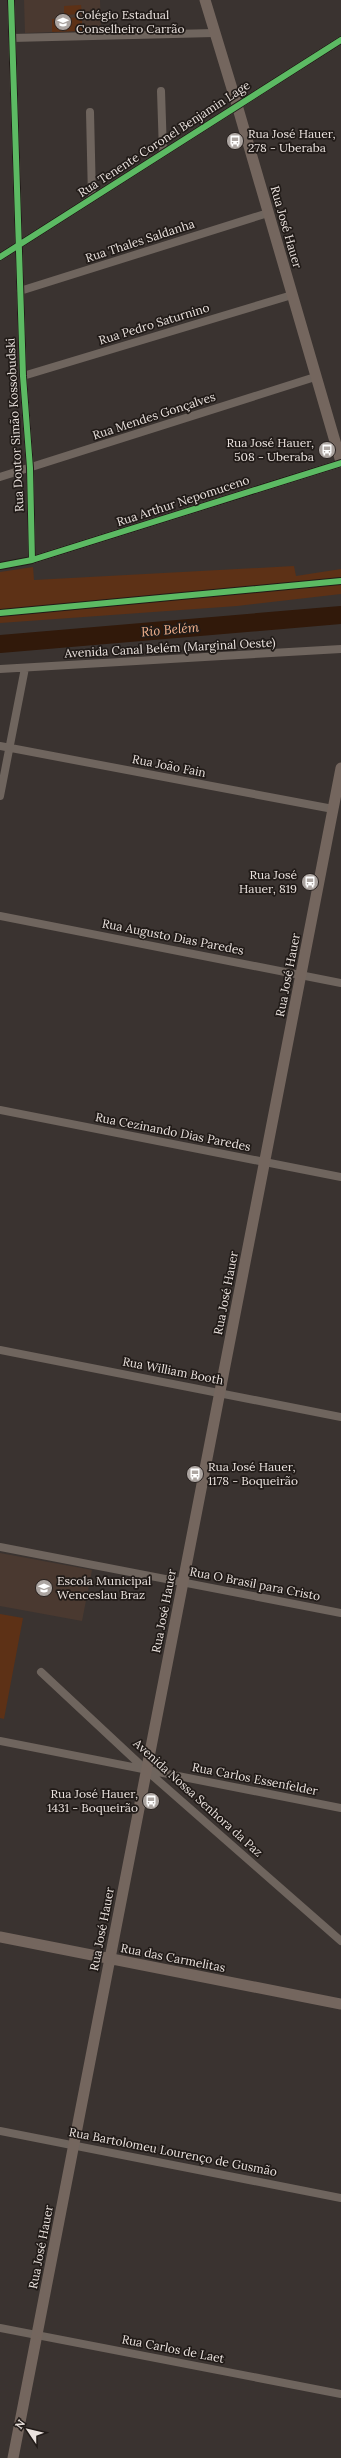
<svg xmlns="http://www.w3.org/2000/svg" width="341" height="2458" font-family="Lora,serif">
<rect width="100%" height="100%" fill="#3a3330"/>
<!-- built -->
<path fill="#4a3930" d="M 24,0 L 100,0 L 101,30 L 25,33 Z
M 0,1553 L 92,1570 L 82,1621 L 0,1606 Z"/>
<!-- green -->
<path fill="#5d3116" d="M 81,5 L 82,14 L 64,15 L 64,6 Z
M 82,17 L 82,31 L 52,32 L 52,19 Z
M 294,566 L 296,576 L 341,569 L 341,594 L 237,606 L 0,623 L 0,572 L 33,567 L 34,580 Z
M 0,1614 L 23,1618 L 4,1719 L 0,1718 Z"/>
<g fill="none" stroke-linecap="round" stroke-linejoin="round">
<!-- river -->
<path stroke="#31190a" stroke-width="18" d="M 0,644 L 341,615"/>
<!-- street -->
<path stroke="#6f655e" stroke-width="8" d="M 11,0 L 23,376 L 30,468 L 32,560 L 341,463
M 12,38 L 214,33
M 161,91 L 163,152
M 90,112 L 92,198
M 0,257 L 341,40
M 20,291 L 268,213
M 23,376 L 292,295
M 0,477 L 315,377
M 0,669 L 341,649
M 0,746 L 333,809
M 0,796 L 25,668
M 0,916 L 341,983
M 0,1110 L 341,1177
M 0,1350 L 341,1417
M 0,1547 L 341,1613
M 41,1672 L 146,1770 L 341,1941
M 0,1741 L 341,1808
M 0,2131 L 341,2198
M 0,2328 L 341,2394"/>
<!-- secondary -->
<path stroke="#74665e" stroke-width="11" d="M 205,0 L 237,105 L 341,462
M 0,1937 L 341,2004
M 13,2458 L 341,768"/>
<!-- cycleway casing -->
<g stroke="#211b18" stroke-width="8">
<path id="cycleway" d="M 11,0 L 23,376 L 30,468 L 32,560
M 0,257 L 341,40
M 0,566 L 32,560 L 341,463
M 0,613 L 341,581"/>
</g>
<!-- cycleway -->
<use href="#cycleway" stroke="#5cba63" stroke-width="6"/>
</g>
<!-- icons -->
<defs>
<g id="school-disc" transform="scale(0.9)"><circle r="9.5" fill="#aca5a1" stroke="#211b18"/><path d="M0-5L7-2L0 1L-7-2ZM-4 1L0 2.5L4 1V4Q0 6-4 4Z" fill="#fff"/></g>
<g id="bus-disc" transform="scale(0.9)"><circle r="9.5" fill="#aca5a1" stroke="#211b18"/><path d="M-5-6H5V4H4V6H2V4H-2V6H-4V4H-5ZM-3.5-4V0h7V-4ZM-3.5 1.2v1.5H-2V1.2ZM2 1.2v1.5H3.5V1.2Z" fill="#fff"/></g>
</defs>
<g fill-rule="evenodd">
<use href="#school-disc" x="63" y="22"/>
<use href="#bus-disc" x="235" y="141"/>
<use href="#bus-disc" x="327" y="450"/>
<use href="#bus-disc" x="310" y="882"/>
<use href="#bus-disc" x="195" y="1474"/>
<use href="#school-disc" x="44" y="1588"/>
<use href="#bus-disc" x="151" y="1801"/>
</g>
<g text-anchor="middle" stroke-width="3.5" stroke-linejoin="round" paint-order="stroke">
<!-- poi labels -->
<g font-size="12" fill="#eae2de" stroke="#211b18" text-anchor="start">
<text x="76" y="19">Colégio Estadual<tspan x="76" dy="14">Conselheiro Carrão</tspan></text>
<text x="248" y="138">Rua José Hauer,<tspan x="248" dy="14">278 - Uberaba</tspan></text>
<text x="314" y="447" text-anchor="end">Rua José Hauer,<tspan x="314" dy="14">508 - Uberaba</tspan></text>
<text x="297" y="879" text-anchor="end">Rua José<tspan x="297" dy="14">Hauer, 819</tspan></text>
<text x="208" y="1471">Rua José Hauer,<tspan x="208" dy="14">1178 - Boqueirão</tspan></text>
<text x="57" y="1585">Escola Municipal<tspan x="57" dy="14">Wenceslau Braz</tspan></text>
<text x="138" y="1798" text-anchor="end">Rua José Hauer,<tspan x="138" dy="14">1431 - Boqueirão</tspan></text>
</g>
<!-- street labels -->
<g font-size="12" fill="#eae2de" stroke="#211b18">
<text transform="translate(164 139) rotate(-33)" y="4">Rua Tenente Coronel Benjamin Lage</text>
<text transform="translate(286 227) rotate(74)" y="4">Rua José Hauer</text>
<text transform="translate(140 241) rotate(-18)" y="4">Rua Thales Saldanha</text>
<text transform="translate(154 324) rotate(-17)" y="4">Rua Pedro Saturnino</text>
<text transform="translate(154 416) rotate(-18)" y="4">Rua Mendes Gonçalves</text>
<text transform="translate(15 425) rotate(-93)" y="4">Rua Doutor Simão Kossobudski</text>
<text transform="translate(183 501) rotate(-18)" y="4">Rua Arthur Nepomuceno</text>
<text transform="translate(170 648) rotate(-3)" y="4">Avenida Canal Belém (Marginal Oeste)</text>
<text transform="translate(169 766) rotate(11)" y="4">Rua João Fain</text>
<text transform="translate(173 937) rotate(11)" y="4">Rua Augusto Dias Paredes</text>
<text transform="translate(288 975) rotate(-79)" y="4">Rua José Hauer</text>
<text transform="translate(173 1132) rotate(11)" y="4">Rua Cezinando Dias Paredes</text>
<text transform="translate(226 1293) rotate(-79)" y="4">Rua José Hauer</text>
<text transform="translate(173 1371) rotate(11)" y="4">Rua William Booth</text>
<text transform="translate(255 1584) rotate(11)" y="4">Rua O Brasil para Cristo</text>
<text transform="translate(164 1611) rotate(-79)" y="4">Rua José Hauer</text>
<text transform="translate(255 1779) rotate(11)" y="4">Rua Carlos Essenfelder</text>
<text transform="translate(198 1798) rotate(42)" y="4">Avenida Nossa Senhora da Paz</text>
<text transform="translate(102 1929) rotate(-79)" y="4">Rua José Hauer</text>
<text transform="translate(173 1958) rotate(11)" y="4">Rua das Carmelitas</text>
<text transform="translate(173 2152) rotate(11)" y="4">Rua Bartolomeu Lourenço de Gusmão</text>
<text transform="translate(41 2247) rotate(-79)" y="4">Rua José Hauer</text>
<text transform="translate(173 2349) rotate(11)" y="4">Rua Carlos de Laet</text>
</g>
<!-- water labels -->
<g font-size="13" font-style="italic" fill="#f5b38e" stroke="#211b18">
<text transform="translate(170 629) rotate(-5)" y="5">Rio Belém</text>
</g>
</g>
<!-- north arrow -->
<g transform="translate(28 2430) rotate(305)" stroke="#211b18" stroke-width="3" paint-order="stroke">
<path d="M0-3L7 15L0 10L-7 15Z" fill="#eae2de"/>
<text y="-6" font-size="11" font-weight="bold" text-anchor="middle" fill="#eae2de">N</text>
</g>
</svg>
